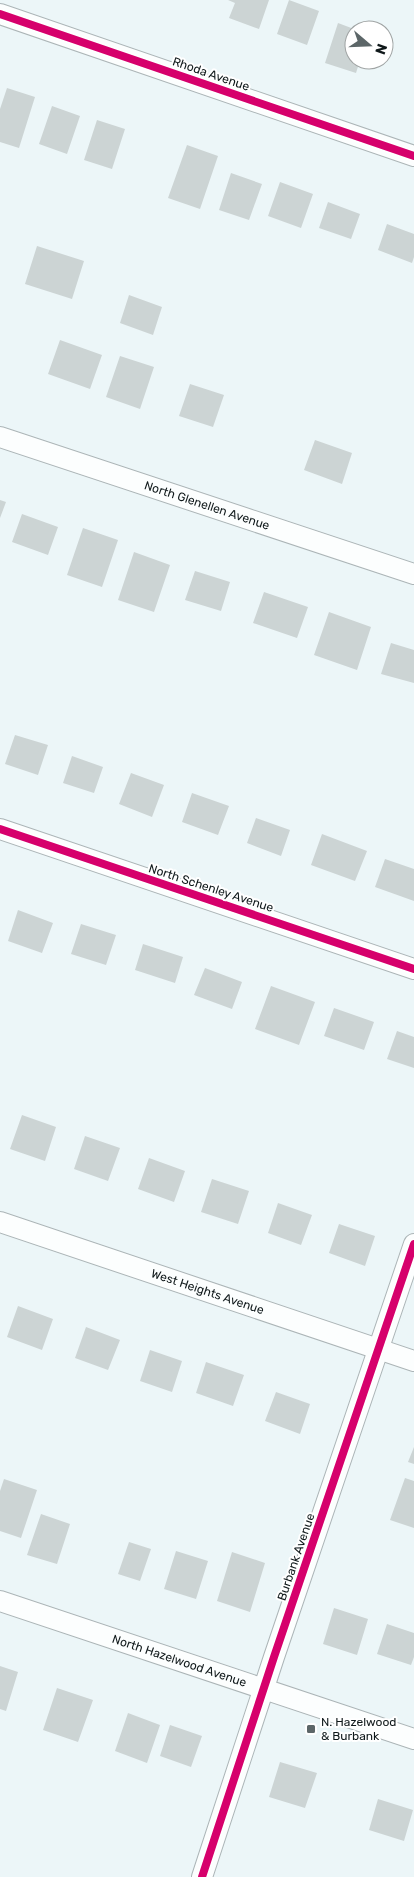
<svg xmlns="http://www.w3.org/2000/svg" width="414" height="1877" font-family="Rubik,sans-serif">
<rect width="100%" height="100%" fill="#ecf6f8"/>
<!-- building -->
<path fill="#ccd4d4" d="M 228,0 L 269,0 L 259,29 L 229,18 L 235,3 Z
M 289,0 L 319,11 L 307,45 L 277,34 Z
M 338,23 L 354,29 L 354,60 L 360,60 L 356,73 L 325,63 Z
M 7,88 L 35,97 L 19,148 L 0,142 L 0,109 Z
M 52,106 L 80,116 L 67,154 L 39,144 Z
M 97,120 L 125,129 L 112,169 L 84,160 Z
M 187,145 L 218,156 L 200,209 L 168,198 Z
M 231,173 L 262,184 L 249,220 L 219,210 Z
M 280,182 L 313,194 L 301,228 L 268,216 Z
M 328,202 L 360,214 L 351,239 L 319,228 Z
M 387,224 L 414,234 L 414,257 L 412,263 L 378,250 Z
M 37,246 L 84,261 L 72,299 L 25,284 Z
M 129,295 L 162,307 L 153,335 L 120,323 Z
M 60,340 L 102,355 L 90,389 L 48,374 Z
M 120,356 L 154,367 L 140,409 L 106,397 Z
M 190,384 L 224,395 L 213,427 L 179,416 Z
M 315,440 L 352,453 L 342,484 L 304,470 Z
M 0,500 L 6,502 L 0,518 Z
M 22,514 L 58,527 L 48,555 L 12,542 Z
M 83,528 L 118,540 L 102,587 L 67,575 Z
M 134,552 L 170,565 L 154,612 L 118,600 Z
M 195,571 L 230,582 L 221,611 L 185,600 Z
M 264,592 L 308,607 L 297,638 L 253,623 Z
M 329,612 L 371,627 L 357,670 L 314,655 Z
M 391,643 L 414,650 L 414,683 L 381,674 Z
M 15,735 L 48,745 L 38,775 L 5,764 Z
M 72,756 L 103,767 L 94,793 L 63,783 Z
M 131,773 L 164,785 L 152,817 L 119,804 Z
M 192,793 L 229,806 L 218,835 L 182,822 Z
M 256,818 L 290,830 L 281,856 L 247,843 Z
M 322,834 L 367,851 L 355,881 L 311,865 Z
M 385,859 L 414,869 L 414,901 L 375,887 Z
M 18,910 L 53,923 L 42,953 L 8,941 Z
M 81,924 L 116,935 L 106,965 L 71,954 Z
M 143,944 L 183,957 L 175,983 L 135,970 Z
M 205,968 L 242,982 L 232,1009 L 194,995 Z
M 271,986 L 315,1002 L 299,1045 L 255,1029 Z
M 334,1008 L 374,1022 L 364,1050 L 324,1036 Z
M 397,1031 L 414,1037 L 414,1068 L 387,1059 Z
M 22,1115 L 56,1127 L 45,1161 L 10,1149 Z
M 85,1136 L 120,1148 L 108,1181 L 74,1169 Z
M 149,1158 L 185,1171 L 174,1202 L 138,1189 Z
M 212,1179 L 249,1191 L 238,1224 L 201,1212 Z
M 278,1203 L 312,1215 L 301,1245 L 268,1233 Z
M 339,1224 L 375,1236 L 365,1266 L 329,1253 Z
M 18,1306 L 53,1319 L 42,1350 L 7,1337 Z
M 86,1327 L 120,1340 L 108,1370 L 75,1358 Z
M 150,1350 L 182,1361 L 172,1392 L 140,1381 Z
M 206,1362 L 244,1375 L 233,1406 L 196,1393 Z
M 276,1392 L 310,1404 L 300,1434 L 265,1421 Z
M 414,1447 L 414,1464 L 408,1462 Z
M 405,1478 L 414,1481 L 414,1528 L 390,1520 Z
M 4,1479 L 37,1490 L 21,1538 L 0,1531 L 0,1491 Z
M 41,1514 L 70,1524 L 57,1564 L 27,1555 Z
M 129,1542 L 151,1549 L 140,1581 L 118,1574 Z
M 176,1551 L 208,1561 L 196,1599 L 164,1589 Z
M 232,1552 L 265,1563 L 250,1612 L 217,1601 Z
M 334,1608 L 368,1619 L 357,1655 L 323,1644 Z
M 387,1624 L 414,1633 L 414,1657 L 411,1665 L 377,1654 Z
M 0,1666 L 18,1672 L 6,1711 L 0,1709 Z
M 57,1688 L 93,1700 L 78,1742 L 43,1730 Z
M 128,1713 L 160,1725 L 147,1763 L 115,1751 Z
M 170,1725 L 202,1736 L 191,1767 L 160,1756 Z
M 280,1762 L 317,1773 L 305,1808 L 269,1797 Z
M 378,1799 L 413,1810 L 404,1841 L 369,1830 Z"/>
<g fill="none" stroke-linecap="round" stroke-linejoin="round">
<!-- street casing -->
<g stroke="#acb5b7" stroke-width="22">
<g id="street">
<path d="M 0,14 L 414,156"/>
<path id="s1" d="M 0,437 L 414,574"/>
<path d="M 0,829 L 414,969"/>
<path id="s2" d="M 0,1222 L 414,1361"/>
<path id="s3" d="M 0,1601 L 414,1739"/>
<path d="M 202,1877 L 274,1657 L 414,1244"/>
</g>
</g>
<!-- street -->
<use href="#street" stroke="#fcfefe" stroke-width="20"/>
<!-- cycleway casing -->
<g stroke="#fff" stroke-width="11">
<path id="cycleway" d="M 0,14 L 414,156
M 0,829 L 414,969
M 202,1877 L 274,1657 L 414,1244"/>
</g>
<!-- cycleway -->
<use href="#cycleway" stroke="#d6006c" stroke-width="8"/>
</g>
<!-- markers -->
<rect fill="#5c6668" stroke="#fff" stroke-width="2" x="306" y="1724" width="10" height="10" rx="2.5"/>
<g text-anchor="middle" stroke-width="4" stroke-linejoin="round" paint-order="stroke">
<!-- street labels -->
<g font-size="12" fill="#0f181a" stroke="#fff">
<text transform="translate(211 74) rotate(19)" y="4">Rhoda Avenue</text>
<text dy="4" stroke="none"><textPath href="#s1" startOffset="218">North Glenellen Avenue</textPath></text>
<text transform="translate(211 888) rotate(18)" y="4">North Schenley Avenue</text>
<text dy="4" stroke="none"><textPath href="#s2" startOffset="219">West Heights Avenue</textPath></text>
<text transform="translate(296 1557) rotate(-71)" y="4">Burbank Avenue</text>
<text dy="4" stroke="none"><textPath href="#s3" startOffset="189">North Hazelwood Avenue</textPath></text>
</g>
<!-- poi labels -->
<g font-size="12" fill="#0f181a" stroke="#fff" text-anchor="start">
<text x="321" y="1726">N. Hazelwood<tspan x="321" dy="14">&amp; Burbank</tspan></text>
</g>
</g>
<!-- north arrow -->
<g transform="translate(369 45) rotate(109)"><circle r="24" fill="#ffffff" stroke="#9fa3a3"/>
<path d="M0-4L9 19L0 12L-9 19Z" fill="#5c6668"/>
<text y="-8" font-size="14" font-weight="bold" text-anchor="middle" fill="#0f181a">N</text>
</g>
</svg>
